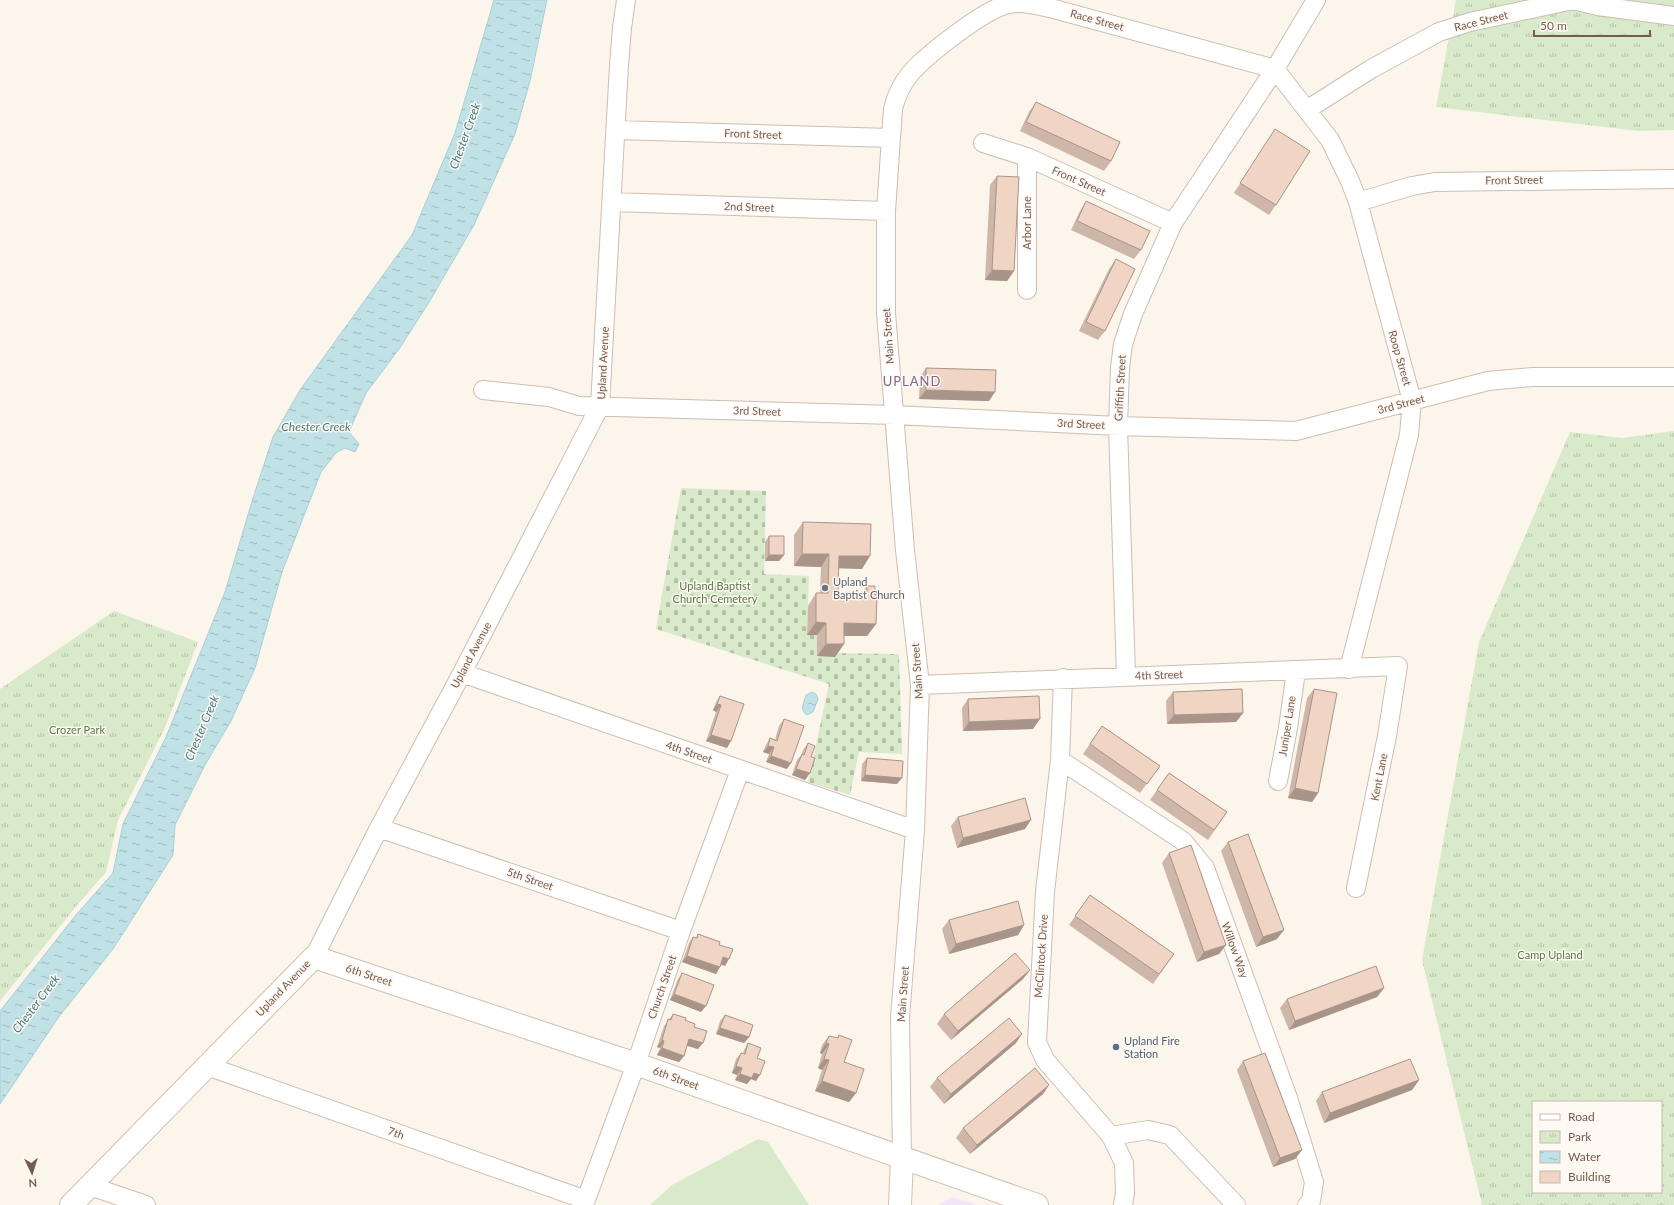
<svg xmlns="http://www.w3.org/2000/svg" width="1674" height="1205" font-family="Lato,sans-serif">
<defs>
<pattern id="cemetery-stones" width="16" height="16" patternUnits="userSpaceOnUse"><rect width="16" height="16" fill="#d8eaca"/><path d="M2 7V4a2 2 0 0 1 4 0v3zM10 15v-3a2 2 0 0 1 4 0v3z" fill="#b4c1a6"/></pattern>
<pattern id="park-tufts" width="24" height="20" patternUnits="userSpaceOnUse"><rect width="24" height="20" fill="#d8eaca"/><path d="M3 7l-1-3M5 7V3M7 7l1-3M15 17l-1-3M17 17v-4M19 17l1-3" fill="none" stroke="#b4c1a6"/></pattern>
<pattern id="water-ripples" width="26" height="14" patternUnits="userSpaceOnUse"><rect width="26" height="14" fill="#c0e1e5"/><path d="M2 4q2-2 4 0t4 0M15 11q2-2 4 0t4 0" fill="none" stroke="#a1b9bc"/></pattern>
</defs>
<rect width="100%" height="100%" fill="#fcf5eb"/>
<!-- education -->
<path fill="#f2e7f9" d="M 952,1197 L 977,1205 L 939,1205 Z"/>
<!-- cemetery -->
<path fill="url(#cemetery-stones)" d="M 681,488 L 766,491 L 764,574 L 809,576 L 807,635 L 817,635 L 817,656 L 835,657 L 835,653 L 899,654 L 902,754 L 859,752 L 850,795 L 808,782 L 829,684 L 656,629 Z"/>
<!-- park -->
<path fill="url(#park-tufts)" fill-rule="evenodd" d="M 1456,0 L 1674,0 L 1674,130 L 1638,131 L 1436,107 Z
M 1674,431 L 1674,1205 L 1482,1205 L 1422,960 L 1479,642 L 1570,432 L 1622,438 ZM 1533,1102 L 1661,1102 L 1661,1192 L 1533,1192 Z
M 114,611 L 198,642 L 164,730 L 118,820 L 106,872 L 78,904 L 0,1001 L 0,689 Z"/>
<!-- garden -->
<path fill="#d8eaca" d="M 758,1139 L 768,1142 L 809,1205 L 650,1205 L 672,1185 Z"/>
<!-- water -->
<path fill="url(#water-ripples)" stroke="#a6d1d7" d="M 494,0 L 547,0 L 530,81 L 515,134 L 474,225 L 428,304 L 399,349 L 366,393 L 349,432 L 359,444 L 355,452 L 345,448 L 336,453 L 321,472 L 282,572 L 255,668 L 231,721 L 205,765 L 175,825 L 173,855 L 113,949 L 58,1018 L 0,1104 L 0,1011 L 76,915 L 113,873 L 123,824 L 166,737 L 225,592 L 253,498 L 273,437 L 300,390 L 412,235 L 455,133 Z
M 812,692 L 816,694 L 818,699 L 813,712 L 807,715 C 799,711 804,702 806,695 Z"/>
<g fill="none" stroke-linecap="round" stroke-linejoin="round">
<!-- street casing -->
<g stroke="#cebdb1" stroke-width="20">
<path id="street" d="M 1275,69 L 1330,140 L 1350,181 L 1358,202 L 1412,401 L 1409,435 L 1349,669
M 1308,109 L 1371,69 L 1439,32 L 1470,22 L 1573,0 L 1598,6 L 1674,16
M 616,130 L 891,138
M 983,143 L 1027,157 L 1173,223
M 612,202 L 886,211
M 1358,202 L 1412,186 L 1435,182 L 1674,179
M 1027,290 L 1027,157
M 483,390 L 549,397 L 579,406 L 894,415 L 1118,426 L 1296,431 L 1488,381 L 1532,377 L 1674,377
M 462,673 L 915,830
M 1126,676 L 1118,426 L 1120,368 L 1123,344 L 1133,314 L 1173,223 L 1275,69 L 1316,0
M 1063,678 L 1060,760 L 1045,892 L 1037,1042 L 1045,1060 L 1111,1136 L 1124,1163 L 1125,1193 L 1123,1205
M 920,685 L 1398,666 L 1387,736 L 1356,888
M 1060,760 L 1183,841 L 1205,868 L 1288,1098 L 1314,1182 L 1311,1201 L 1307,1205
M 1278,781 L 1288,728 L 1296,671
M 379,828 L 681,931
M 314,957 L 379,828 L 462,673 L 600,406 L 619,65 L 622,28 L 626,0
M 207,1066 L 586,1200
M 1111,1136 L 1148,1130 L 1170,1135 L 1236,1205
M 902,1159 L 900,1017 L 915,830 L 920,685 L 905,550 L 886,313 L 886,211 L 893,109 C 896,96 901,85 910,74 C 925,56 986,8 1009,4 C 1024,1 1039,6 1054,9 L 1275,69
M 90,1186 L 146,1205
M 584,1205 L 636,1064 L 681,931 L 740,770"/>
</g>
<!-- secondary casing -->
<g stroke="#d4bfb1" stroke-width="24">
<path id="secondary" d="M 71,1205 L 314,957 L 636,1064 L 1037,1205
M 900,1205 L 902,1159"/>
</g>
<!-- street -->
<use href="#street" stroke="#fff" stroke-width="18"/>
<!-- secondary -->
<use href="#secondary" stroke="#fff" stroke-width="22"/>
</g>
<!-- wall -->
<path fill="#ceb6a9" d="M 1036,102 L 1111,161 L 1104,171 L 1020,131 L 1029,112 Z
M 1275,129 L 1276,205 L 1269,215 L 1234,193 Z
M 997,176 L 1014,271 L 1007,281 L 985,280 L 990,185 Z
M 1086,201 L 1141,250 L 1134,259 L 1071,230 L 1080,211 Z
M 1116,259 L 1105,331 L 1098,340 L 1079,331 L 1109,269 Z
M 926,368 L 989,401 L 919,399 L 920,377 Z
M 803,522 L 862,569 L 838,568 L 838,594 L 861,594 L 867,586 L 875,595 L 876,624 L 867,636 L 844,636 L 844,644 L 835,657 L 817,656 L 817,635 L 807,635 L 808,606 L 816,593 L 820,593 L 821,567 L 794,566 L 794,535 Z
M 769,536 L 784,555 L 779,561 L 765,561 L 765,542 Z
M 1314,689 L 1318,793 L 1312,802 L 1288,798 L 1307,698 Z
M 1173,692 L 1243,713 L 1236,722 L 1167,724 L 1166,701 Z
M 720,696 L 727,748 L 706,741 L 716,712 L 713,710 L 716,702 Z
M 968,699 L 1033,729 L 963,731 L 962,708 Z
M 784,719 L 787,769 L 766,762 L 769,754 L 763,752 L 766,745 L 770,738 L 775,740 L 779,726 Z
M 1102,726 L 1160,766 L 1140,793 L 1083,754 Z
M 808,743 L 811,757 L 810,773 L 805,780 L 792,775 L 797,760 L 802,754 L 803,750 Z
M 867,758 L 897,784 L 861,781 L 862,764 Z
M 1169,773 L 1227,812 L 1208,840 L 1150,800 Z
M 958,817 L 1025,829 L 957,848 L 951,826 Z
M 1228,842 L 1277,939 L 1256,947 L 1221,851 Z
M 1169,853 L 1226,945 L 1219,954 L 1197,962 L 1162,863 Z
M 1090,895 L 1174,954 L 1153,984 L 1069,925 Z
M 949,920 L 1024,925 L 1018,935 L 949,954 L 942,929 Z
M 698,934 L 719,945 L 725,966 L 721,964 L 716,974 L 682,962 L 689,943 L 693,937 L 696,938 Z
M 1030,970 L 1023,979 L 951,1040 L 937,1024 L 944,1014 Z
M 682,973 L 701,1012 L 670,1000 L 678,979 Z
M 1384,988 L 1377,997 L 1289,1030 L 1280,1008 L 1287,999 Z
M 673,1014 L 685,1020 L 694,1027 L 698,1049 L 687,1046 L 684,1056 L 679,1062 L 657,1055 L 660,1048 L 657,1047 L 664,1026 Z
M 725,1015 L 749,1037 L 744,1043 L 716,1034 L 720,1021 Z
M 839,1035 L 844,1062 L 856,1093 L 849,1102 L 815,1091 L 822,1070 L 818,1068 L 822,1054 L 820,1053 L 822,1045 L 829,1036 L 837,1038 Z
M 748,1043 L 757,1058 L 756,1081 L 751,1079 L 747,1084 L 735,1080 L 737,1075 L 732,1073 L 736,1059 L 741,1053 L 743,1054 L 744,1050 Z
M 1016,1043 L 944,1104 L 930,1087 L 937,1078 Z
M 1243,1061 L 1302,1150 L 1295,1159 L 1273,1167 L 1237,1070 Z
M 1419,1080 L 1412,1090 L 1324,1123 L 1316,1101 L 1322,1092 Z
M 1049,1085 L 1043,1094 L 970,1154 L 956,1138 L 963,1128 Z"/>
<!-- shaded-wall -->
<path fill="#a89489" d="M 992,270 L 1014,271 L 1007,281 L 985,280 Z
M 926,390 L 995,392 L 989,401 L 919,399 Z
M 802,554 L 829,554 L 821,567 L 794,566 Z
M 769,555 L 784,555 L 779,561 L 765,561 Z
M 839,556 L 870,556 L 862,569 L 830,568 Z
M 816,622 L 826,623 L 817,635 L 807,635 Z
M 844,623 L 876,624 L 867,636 L 836,636 Z
M 826,644 L 844,644 L 835,657 L 817,656 Z
M 717,704 L 721,705 L 716,712 L 713,710 Z
M 1243,713 L 1236,722 L 1167,724 L 1174,715 Z
M 1040,719 L 1033,729 L 963,731 L 969,722 Z
M 711,735 L 731,741 L 727,748 L 706,741 Z
M 768,746 L 774,747 L 769,754 L 763,752 Z
M 771,756 L 791,763 L 787,769 L 766,762 Z
M 796,769 L 810,773 L 805,780 L 792,775 Z
M 865,775 L 902,778 L 897,784 L 861,781 Z
M 1295,788 L 1318,793 L 1312,802 L 1288,798 Z
M 1031,820 L 1025,829 L 957,848 L 963,838 Z
M 1024,925 L 1018,935 L 949,954 L 956,944 Z
M 1284,930 L 1277,939 L 1256,947 L 1263,937 Z
M 1226,945 L 1219,954 L 1197,962 L 1204,952 Z
M 687,956 L 720,967 L 716,974 L 682,962 Z
M 723,957 L 729,959 L 725,966 L 719,964 Z
M 1030,970 L 1023,979 L 951,1040 L 958,1031 Z
M 1384,988 L 1377,997 L 1289,1030 L 1295,1021 Z
M 674,994 L 706,1006 L 701,1012 L 670,1000 Z
M 720,1028 L 749,1037 L 744,1043 L 716,1034 Z
M 1022,1034 L 1016,1043 L 944,1104 L 951,1094 Z
M 689,1039 L 703,1043 L 698,1049 L 685,1045 Z
M 662,1040 L 664,1041 L 660,1048 L 657,1047 Z
M 826,1043 L 829,1044 L 822,1054 L 820,1053 Z
M 662,1048 L 684,1056 L 679,1062 L 657,1055 Z
M 824,1059 L 829,1060 L 822,1070 L 818,1068 Z
M 736,1066 L 742,1068 L 737,1075 L 732,1073 Z
M 754,1073 L 760,1075 L 756,1081 L 751,1079 L 747,1084 L 735,1080 L 740,1074 Z
M 1419,1080 L 1412,1090 L 1324,1123 L 1330,1113 Z
M 822,1081 L 856,1093 L 849,1102 L 815,1091 Z
M 1049,1085 L 1043,1094 L 970,1154 L 977,1145 Z
M 1302,1150 L 1295,1159 L 1273,1167 L 1280,1158 Z"/>
<!-- building -->
<path fill="#f0d4c4" stroke="#a89489" d="M 1036,102 L 1120,142 L 1111,161 L 1026,122 Z
M 1275,129 L 1310,151 L 1276,205 L 1240,183 Z
M 997,176 L 1019,177 L 1014,271 L 992,270 Z
M 1086,201 L 1150,231 L 1141,250 L 1077,221 Z
M 1116,259 L 1135,269 L 1105,331 L 1086,322 Z
M 926,368 L 996,370 L 995,392 L 926,390 Z
M 803,522 L 871,524 L 870,556 L 839,556 L 838,594 L 867,594 L 867,586 L 875,586 L 875,595 L 877,594 L 876,624 L 844,623 L 844,644 L 826,644 L 826,623 L 816,622 L 816,593 L 828,593 L 829,554 L 802,554 Z
M 769,536 L 784,536 L 784,555 L 769,555 Z
M 1242,689 L 1243,713 L 1174,715 L 1173,692 Z
M 1314,689 L 1337,693 L 1318,793 L 1295,788 Z
M 720,696 L 744,704 L 731,741 L 711,735 L 721,705 L 717,704 Z
M 1039,696 L 1040,719 L 969,722 L 968,699 Z
M 784,719 L 804,726 L 791,763 L 771,756 L 774,747 L 768,746 L 770,738 L 777,741 Z
M 1102,726 L 1160,766 L 1147,784 L 1090,744 Z
M 808,743 L 815,746 L 811,757 L 815,758 L 810,773 L 796,769 L 802,754 L 804,755 Z
M 867,758 L 903,761 L 902,778 L 865,775 Z
M 1169,773 L 1227,812 L 1214,830 L 1157,790 Z
M 1025,798 L 1031,820 L 963,838 L 958,817 Z
M 1248,834 L 1284,930 L 1263,937 L 1228,842 Z
M 1191,845 L 1226,945 L 1204,952 L 1169,853 Z
M 1090,895 L 1174,954 L 1159,974 L 1075,916 Z
M 1018,901 L 1024,925 L 956,944 L 949,920 Z
M 698,934 L 720,942 L 719,945 L 733,949 L 729,959 L 723,957 L 720,967 L 687,956 L 693,937 L 697,938 Z
M 1015,953 L 1030,970 L 958,1031 L 944,1014 Z
M 1376,966 L 1384,988 L 1295,1021 L 1287,999 Z
M 682,973 L 714,985 L 706,1006 L 674,994 Z
M 673,1014 L 686,1018 L 685,1020 L 695,1024 L 694,1027 L 707,1031 L 703,1043 L 689,1039 L 684,1056 L 662,1048 L 664,1041 L 662,1040 L 668,1019 L 671,1020 Z
M 725,1015 L 753,1025 L 749,1037 L 720,1028 Z
M 1009,1018 L 1022,1034 L 951,1094 L 937,1078 Z
M 839,1035 L 852,1040 L 844,1062 L 864,1069 L 856,1093 L 822,1081 L 829,1060 L 824,1059 L 829,1044 L 826,1043 L 829,1036 L 838,1038 Z
M 748,1043 L 761,1048 L 757,1058 L 765,1061 L 760,1075 L 754,1073 L 752,1078 L 740,1074 L 742,1068 L 736,1066 L 741,1053 L 745,1054 Z
M 1265,1053 L 1302,1150 L 1280,1158 L 1243,1061 Z
M 1410,1059 L 1419,1080 L 1330,1113 L 1322,1092 Z
M 1035,1068 L 1049,1085 L 977,1145 L 963,1128 Z"/>
<!-- markers -->
<circle fill="#6b7280" stroke="#fef9f2" stroke-width="1.5" cx="825" cy="588" r="4"/>
<circle fill="#5c6f8a" stroke="#fef9f2" stroke-width="1.5" cx="1116" cy="1047" r="4"/>
<g text-anchor="middle" stroke-width="3" stroke-linejoin="round" paint-order="stroke">
<!-- street labels -->
<g font-size="11" fill="#775b4f" stroke="#fef9f2">
<text transform="translate(1097 20) rotate(15)" y="4">Race Street</text>
<text transform="translate(1481 21) rotate(-14)" y="4">Race Street</text>
<text transform="translate(753 134) rotate(2)" y="4">Front Street</text>
<text transform="translate(1514 180) rotate(-1)" y="4">Front Street</text>
<text transform="translate(1079 181) rotate(24)" y="4">Front Street</text>
<text transform="translate(749 207) rotate(2)" y="4">2nd Street</text>
<text transform="translate(1027 223) rotate(-90)" y="4">Arbor Lane</text>
<text transform="translate(888 336) rotate(-94)" y="4">Main Street</text>
<text transform="translate(1400 358) rotate(74)" y="4">Roop Street</text>
<text transform="translate(603 363) rotate(-87)" y="4">Upland Avenue</text>
<text transform="translate(1120 388) rotate(-87)" y="4">Griffith Street</text>
<text transform="translate(1401 404) rotate(-15)" y="4">3rd Street</text>
<text transform="translate(757 411) rotate(2)" y="4">3rd Street</text>
<text transform="translate(1081 424) rotate(3)" y="4">3rd Street</text>
<text transform="translate(471 655) rotate(-62)" y="4">Upland Avenue</text>
<text transform="translate(917 671) rotate(-94)" y="4">Main Street</text>
<text transform="translate(1159 675) rotate(-2)" y="4">4th Street</text>
<text transform="translate(1287 726) rotate(-81)" y="4">Juniper Lane</text>
<text transform="translate(689 752) rotate(19)" y="4">4th Street</text>
<text transform="translate(1379 777) rotate(-79)" y="4">Kent Lane</text>
<text transform="translate(530 879) rotate(19)" y="4">5th Street</text>
<text transform="translate(1235 950) rotate(70)" y="4">Willow Way</text>
<text transform="translate(1041 956) rotate(-86)" y="4">McClintock Drive</text>
<text transform="translate(369 975) rotate(18)" y="4">6th Street</text>
<text transform="translate(662 987) rotate(-71)" y="4">Church Street</text>
<text transform="translate(283 988) rotate(-46)" y="4">Upland Avenue</text>
<text transform="translate(903 994) rotate(-86)" y="4">Main Street</text>
<text transform="translate(676 1078) rotate(20)" y="4">6th Street</text>
<text transform="translate(396 1133) rotate(19)" y="4">7th</text>
</g>
<!-- worship labels -->
<g font-size="11" fill="#5b616d" stroke="#fef9f2" text-anchor="start">
<text x="833" y="586">Upland<tspan x="833" dy="13">Baptist Church</tspan></text>
</g>
<!-- park labels -->
<g font-size="11" fill="#587b47" stroke="#fef9f2">
<text x="715" y="590">Upland Baptist<tspan x="715" dy="13">Church Cemetery</tspan></text>
<text x="77" y="734">Crozer Park</text>
<text x="1550" y="959">Camp Upland</text>
</g>
<!-- service labels -->
<g font-size="11" fill="#4e5e75" stroke="#fef9f2" text-anchor="start">
<text x="1124" y="1045">Upland Fire<tspan x="1124" dy="13">Station</tspan></text>
</g>
<!-- water labels -->
<g font-size="12" font-style="italic" fill="#467a81" stroke="#fef9f2">
<text transform="translate(465 136) rotate(-70)" y="4">Chester Creek</text>
<text x="316" y="431">Chester Creek</text>
<text transform="translate(202 728) rotate(-67)" y="4">Chester Creek</text>
<text transform="translate(36 1004) rotate(-53)" y="4">Chester Creek</text>
</g>
<!-- quarter labels -->
<g font-size="13" letter-spacing="1" fill="#826792" stroke="#fef9f2">
<text x="912" y="386">UPLAND</text>
</g>
</g>
<!-- legend -->
<rect x="1532" y="1101" width="130" height="92" fill="#fef9f2" stroke="#c8bab1"/>
<rect x="1540" y="1114" width="20" height="6" fill="#ffffff" stroke="#c8bab1"/>
<text x="1568" y="1121" font-size="12" fill="#775b4f">Road</text>
<rect x="1540" y="1131" width="20" height="12" fill="url(#park-tufts)" stroke="#c8bab1"/>
<text x="1568" y="1141" font-size="12" fill="#775b4f">Park</text>
<rect x="1540" y="1151" width="20" height="12" fill="url(#water-ripples)" stroke="#c8bab1"/>
<text x="1568" y="1161" font-size="12" fill="#775b4f">Water</text>
<rect x="1540" y="1171" width="20" height="12" fill="#f0d4c4" stroke="#c8bab1"/>
<text x="1568" y="1181" font-size="12" fill="#775b4f">Building</text>
<!-- north arrow -->
<g transform="translate(32 1173) rotate(176)" stroke="#fef9f2" stroke-width="3" paint-order="stroke">
<path d="M0-3L7 15L0 10L-7 15Z" fill="#775b4f"/>
<text y="-6" font-size="11" font-weight="bold" text-anchor="middle" fill="#775b4f">N</text>
</g>
<!-- scale -->
<path d="M1534 30v6h116v-6" fill="none" stroke="#775b4f" stroke-width="2"/>
<text x="1540" y="30" font-size="12" fill="#775b4f" stroke="#fef9f2" stroke-width="3" paint-order="stroke">50 m</text>
</svg>
